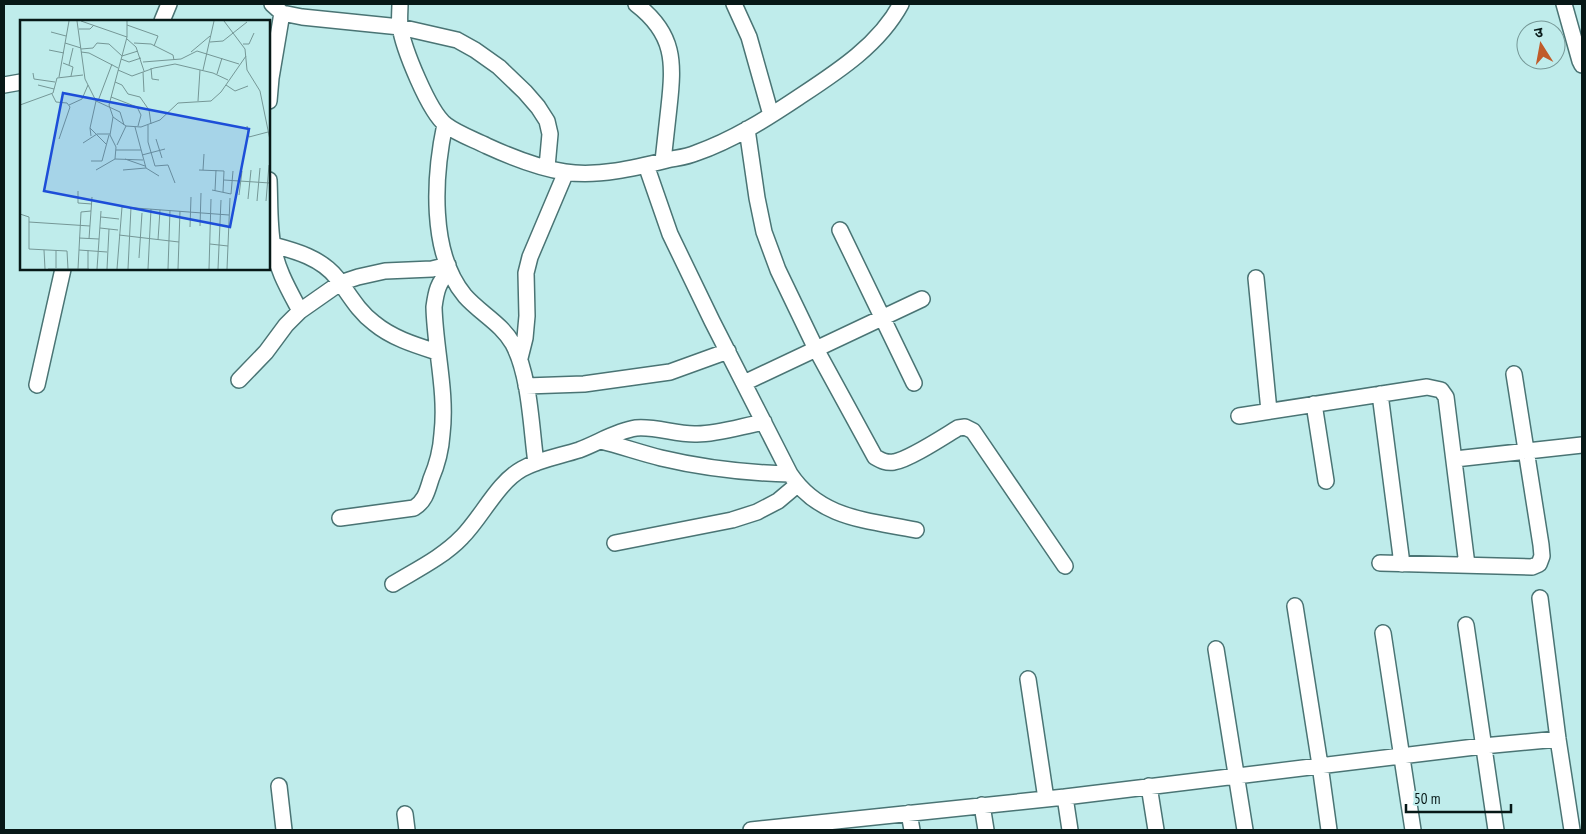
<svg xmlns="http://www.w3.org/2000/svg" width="1586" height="834" font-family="'PT Sans Narrow','Noto Sans Devanagari',sans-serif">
<rect width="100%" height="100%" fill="#bfeceb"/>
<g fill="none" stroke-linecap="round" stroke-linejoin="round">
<!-- minor casing -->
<g stroke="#4a7474" stroke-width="18">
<path id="minor" d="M 272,4 L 282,13 L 302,17 L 400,27 L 457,40 L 475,50 L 499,67 L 525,92 L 538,107 L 547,121 L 550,134 L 547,167
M 400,4 C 400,11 399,19 400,26 C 403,48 429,112 446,125 C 458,134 473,139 487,146 C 511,157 538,168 565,172 C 598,177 635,168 667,160 C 676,158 687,157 696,153 C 733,140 766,119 799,97 C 837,72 879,45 901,4
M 636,4 C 675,34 674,62 669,107 C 667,125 665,143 663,161
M 734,4 L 749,37 L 771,115
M 1564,4 L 1580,61 L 1582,65
M 162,21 L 169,4
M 4,85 L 21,82
M 269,101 L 271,78 L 282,13
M 445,124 C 434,176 429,253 465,296 C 480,313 502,324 513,344 C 530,376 531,427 536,463
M 747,129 L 757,198 L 764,232 L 778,270 L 816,349 L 875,457 C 882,461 886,463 894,462 C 910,459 943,437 958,428 L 965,427 L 973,431 L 1065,566
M 646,165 L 670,234 L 712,321 L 790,474 C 820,519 867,520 916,530
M 269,180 C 270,201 269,226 273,246 C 277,270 289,290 300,311
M 840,230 L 914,383
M 273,245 C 296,251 321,258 337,278 C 349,294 358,311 374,323 C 392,338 415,345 437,352
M 1256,278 L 1269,411
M 520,358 L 525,338 L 527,316 L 526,273 L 530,257 L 566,172
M 239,380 L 266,352 L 286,325 L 300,311 L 340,283 L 358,277 L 385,271 L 432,269 L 448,265
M 744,383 L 922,299
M 37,385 L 63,269
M 526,386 L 584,384 L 670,372 L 728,351
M 1380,394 L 1402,564
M 1314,404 L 1326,481
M 1239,416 L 1427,387 L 1441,390 L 1446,397 L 1467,565
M 601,441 C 621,446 641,453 661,458 C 703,468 747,473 790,474
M 1455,459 L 1582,445
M 340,518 L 414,508 C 425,501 427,492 431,479 C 437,465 441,450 442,434 C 447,392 435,349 434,307 C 436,292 438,282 449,272
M 615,543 L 732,520 L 757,512 L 778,501 L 797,485
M 1380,563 L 1532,567 L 1539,564 L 1542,556 L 1541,545 L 1514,374
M 393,584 C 416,570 443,557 462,537 C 482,517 497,483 522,469 C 540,459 561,456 579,450 C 598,443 616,431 636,428 C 656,426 677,435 697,434 C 719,434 742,426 764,422
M 1540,598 L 1558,739 L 1572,830
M 1295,606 L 1320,765 L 1329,830
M 1466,625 L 1496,830
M 1383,633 L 1413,830
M 1216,649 L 1245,830
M 1028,679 L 1046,799
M 279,786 L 284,830
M 1149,786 L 1156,830
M 1065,797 L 1070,830
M 982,805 L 986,830
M 909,813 L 912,830
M 405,814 L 407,830
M 751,830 L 1065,797 L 1483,746 L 1558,739"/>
</g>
<!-- minor -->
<use href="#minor" stroke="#fff" stroke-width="15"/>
</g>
<!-- overview -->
<g transform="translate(20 20)">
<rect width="250" height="250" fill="#bfeceb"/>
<path fill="none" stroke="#759796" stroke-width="1" d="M 57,1 L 65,59 L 76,81 L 100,92 L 104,105M 61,1 L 107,17M 107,1 L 107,17 L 89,85 L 93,97 L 106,106 L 121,107 L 140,100 L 158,83 L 191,81 L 201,72 L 226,36M 204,1 L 225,29 L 227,50 L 240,71 L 250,120M 107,5 L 138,16 L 134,26M 59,9 L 70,9 L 74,5M 31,12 L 46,16M 107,19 L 116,27 L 124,51M 190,22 L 203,21 L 227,2M 45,23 L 61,28M 114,23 L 131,24 L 153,35 L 154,40M 223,24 L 229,24 L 234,13M 61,29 L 73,28 L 77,23 L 89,24 L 102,36 L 118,31M 29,30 L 44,33M 61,32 L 69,33 L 98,48M 171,32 L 190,16M 101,39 L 109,42 L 121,38M 123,42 L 161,39 L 177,31 L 219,44M 43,43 L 53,47 L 51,56M 49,45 L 53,28M 131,48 L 132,59 L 139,60M 98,50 L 112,56 L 134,48 L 155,44 L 193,53 L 208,60M 183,50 L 194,1M 123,52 L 124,72M 13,53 L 14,59 L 35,62M 197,54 L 202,38M 39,57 L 49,1M 95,62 L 102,65 L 108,74 L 120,77 L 129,90 L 131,104M 18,65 L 34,69M 206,65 L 215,71 L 228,66M 32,74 L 36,82 L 47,83 L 50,87 L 39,119M 91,77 L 117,87 L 121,95 L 118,106M 78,81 L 92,44M 178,81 L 180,50M 0,85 L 33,73 L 37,58 L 63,55M 49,85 L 62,79 L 68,65M 93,97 L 90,115 L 96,127 L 95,139M 128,105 L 128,122 L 135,146 L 148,145 L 155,163M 227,106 L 229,117 L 248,112M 115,107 L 126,148 L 139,156M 70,108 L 86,124M 71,116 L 70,108 L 76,81M 136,119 L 142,138M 63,123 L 77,114 L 90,114M 97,125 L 106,106M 96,130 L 121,130M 122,135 L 145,129M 105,139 L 125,146M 71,141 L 82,141 L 89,115M 76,150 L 95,139 L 123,140M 103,150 L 126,148M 179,150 L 204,151 L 203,172M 183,150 L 184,134M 204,160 L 250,163M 192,170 L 211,174 L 213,151M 58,171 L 58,183 L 72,184M 195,171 L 196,150M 219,175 L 222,151M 228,179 L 231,150M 237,181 L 240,148M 246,181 L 249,145M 0,194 L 9,197 L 9,229 L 47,231 L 48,249M 81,197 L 99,199M 9,202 L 70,206M 180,206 L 181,173M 170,207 L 171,177M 80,208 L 98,210M 99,215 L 159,222M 59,218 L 79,219M 69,219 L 72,177M 138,220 L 140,190M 190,224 L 208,226M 24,230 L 25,249M 36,230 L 36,248M 59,230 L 87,232M 119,238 L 122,193M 28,249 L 69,249M 58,249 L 61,192 L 71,191M 68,249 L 68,230M 77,249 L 81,191M 87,249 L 89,209M 97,249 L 102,187 L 209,195M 108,249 L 111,187M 128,249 L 131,189M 148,249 L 150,190M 158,249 L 160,191M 189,249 L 191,179M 198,249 L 201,180M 207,249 L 210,178"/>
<path fill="#1d4ed8" fill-opacity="0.15" stroke="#1d4ed8" stroke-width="2.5" d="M 43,73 L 229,109 L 210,207 L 24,171 Z"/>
<rect width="250" height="250" fill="none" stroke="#071817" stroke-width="2.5"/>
</g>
<!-- border -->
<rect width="1586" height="834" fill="none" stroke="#071817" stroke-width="10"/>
<!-- north arrow -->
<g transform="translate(1541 45) rotate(349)"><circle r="24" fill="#bfeceb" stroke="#759796"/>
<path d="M0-4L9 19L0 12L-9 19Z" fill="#c05b29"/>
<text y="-8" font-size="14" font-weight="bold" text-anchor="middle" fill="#071817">उ</text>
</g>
<!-- scale -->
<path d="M1406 804v8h105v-8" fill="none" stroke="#071817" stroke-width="2.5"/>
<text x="1414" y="804" font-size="15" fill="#071817" stroke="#bfeceb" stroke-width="4" paint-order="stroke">50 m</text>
</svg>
